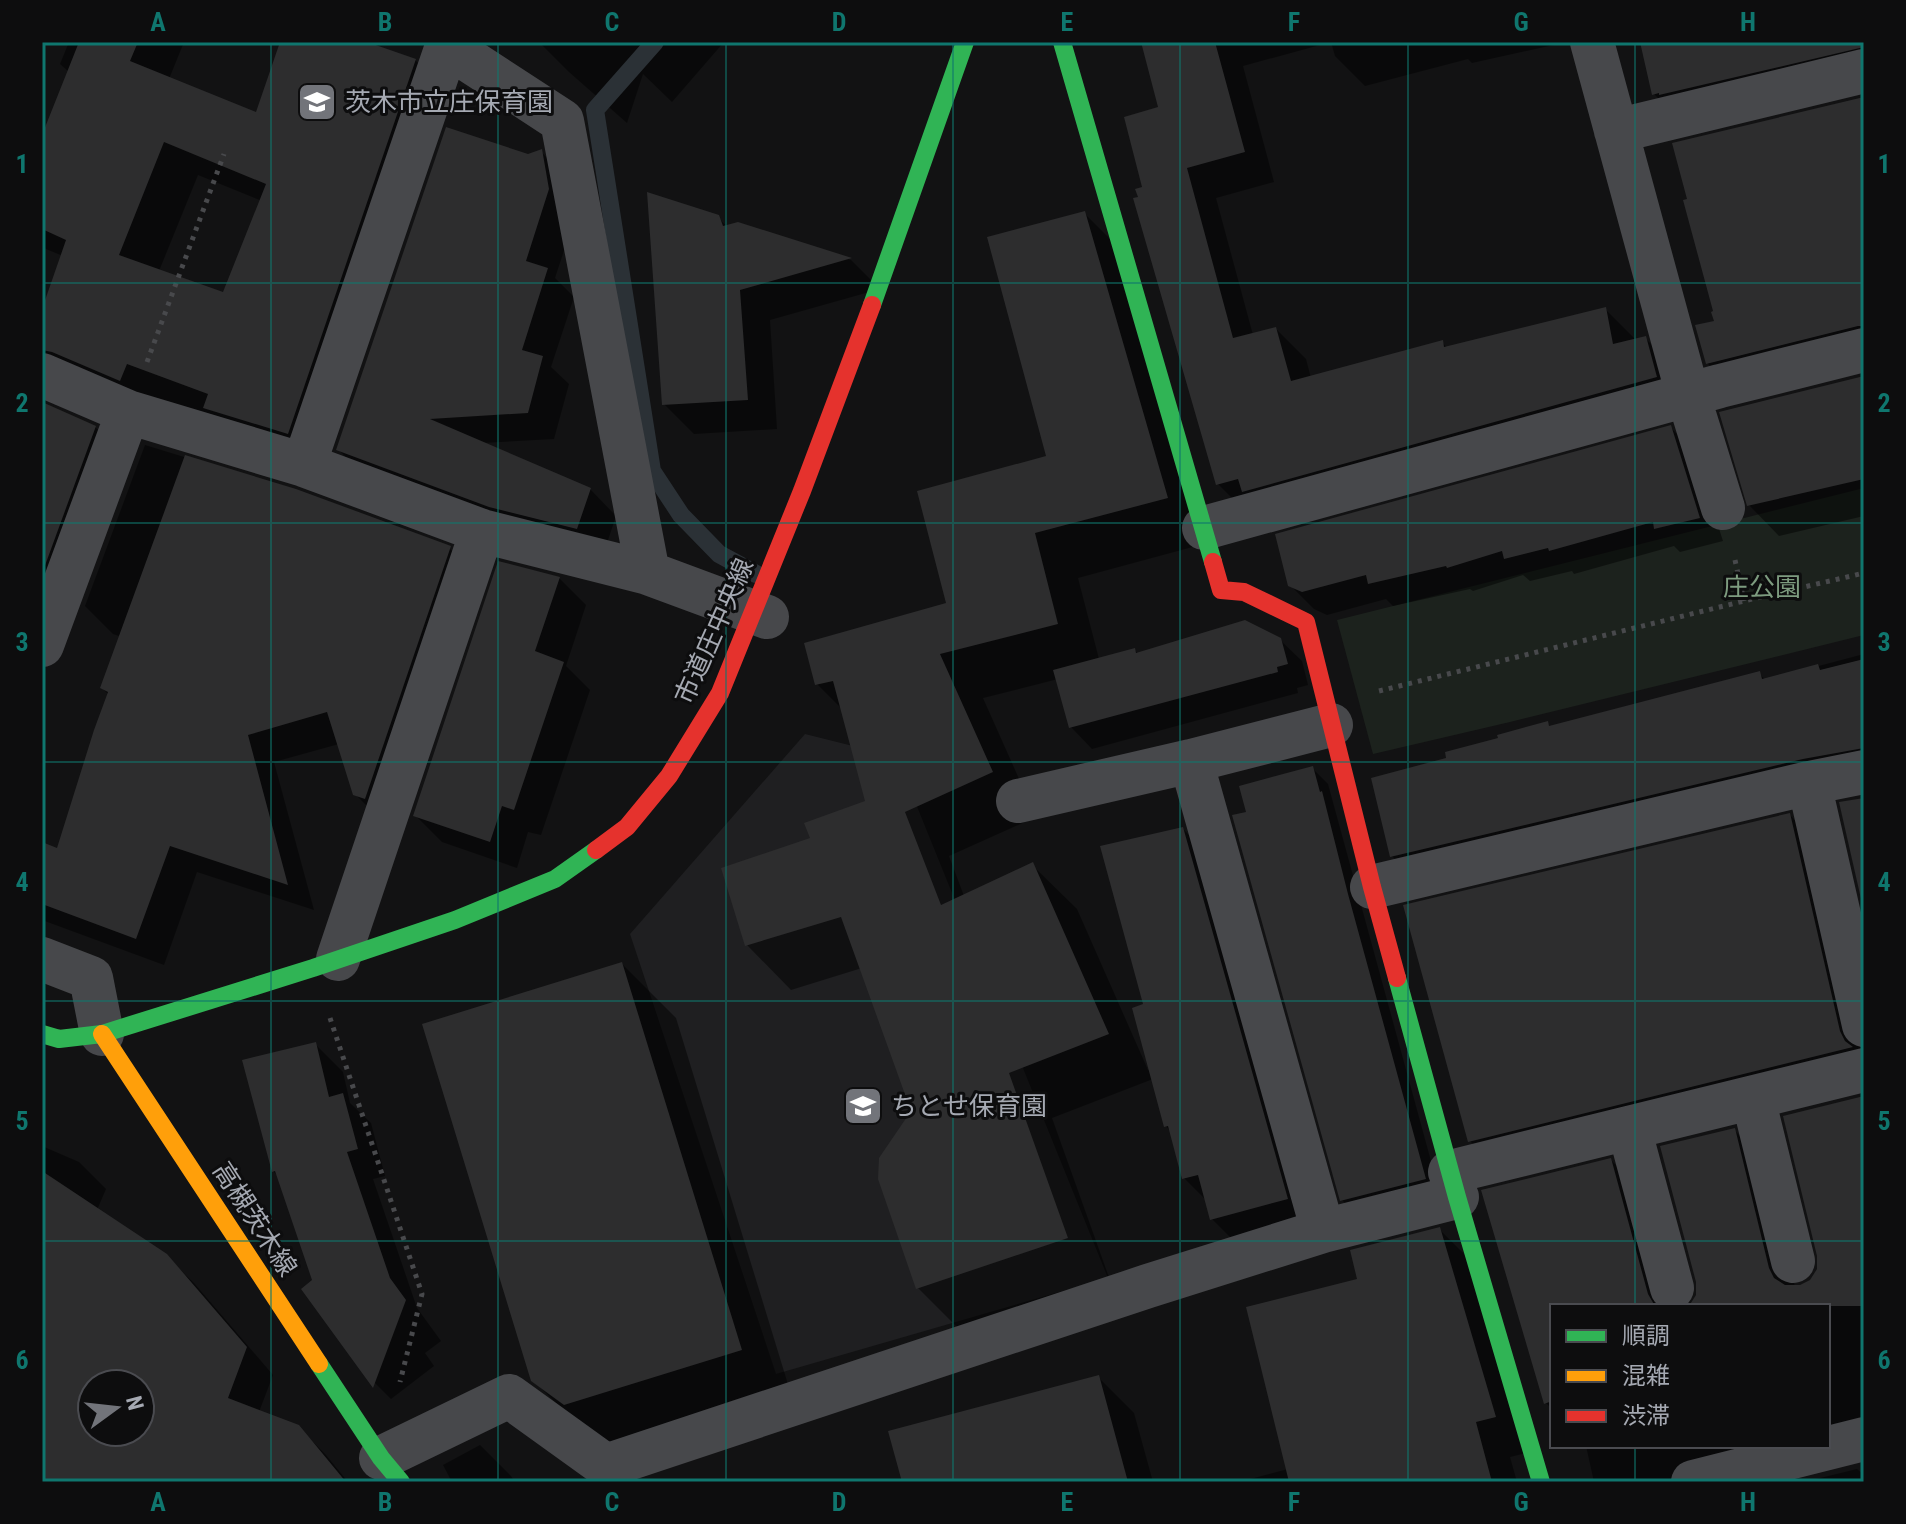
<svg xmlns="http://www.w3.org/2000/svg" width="1906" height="1524" font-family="'Roboto Condensed','Noto Sans JP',sans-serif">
<rect width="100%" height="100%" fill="#121213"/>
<!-- built -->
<path fill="#1f1f21" d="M 805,734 L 897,757 L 1108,1278 L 776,1374 L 630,934 Z"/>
<!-- green -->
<path fill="#1c221d" d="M 1864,488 L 1864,635 L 1510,722 L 1373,754 L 1337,620 Z"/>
<!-- shadow -->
<path fill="#0007" fill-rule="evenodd" d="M 69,42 L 184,42 L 169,79 L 257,115 L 282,42 L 361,42 L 415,60 L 449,94 L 322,467 L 42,373 L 42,315 L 63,256 L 46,249 L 42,245 L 42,140 L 69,72 L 60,64 ZM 198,175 L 262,201 L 224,294 L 159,271 Z
M 539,42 L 724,42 L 672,102 L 643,74 L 627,123 L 569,72 Z
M 1143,42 L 1331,42 L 1243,66 L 1274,182 L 1216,198 L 1253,335 L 1276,329 L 1306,359 L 1311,378 L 1442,342 L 1447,348 L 1606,310 L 1637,341 L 1646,339 L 1676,369 L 1686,408 L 1248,514 L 1218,484 L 1140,198 L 1145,188 L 1161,109 Z
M 1331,42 L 1567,42 L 1472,63 L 1468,59 L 1365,86 L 1335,56 Z
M 1642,42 L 1864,42 L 1864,83 L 1684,124 L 1654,94 Z
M 1864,99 L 1864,362 L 1738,393 L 1707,363 L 1716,322 Z
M 541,152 L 568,178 L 575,217 L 555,278 L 574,297 L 551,367 L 569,384 L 554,439 L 482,443 L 590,489 L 616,516 L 603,555 L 364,476 L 338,449 L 528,156 Z
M 1084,213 L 1129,258 L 1211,542 L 1078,578 L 1099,659 L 1134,650 L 1139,654 L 1279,639 L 1302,661 L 1308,685 L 1297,688 L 1298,693 L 1092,749 L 1071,727 L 1058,679 L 983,698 L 1036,817 L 949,856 L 964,896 L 1032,865 L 1077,909 L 1148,1070 L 1150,1069 L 1145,1005 L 1183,829 L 1212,858 L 1316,1228 L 1241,1248 L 1212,1219 L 1208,1202 L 1184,1178 L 1171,1132 L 1166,1126 L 1153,1079 L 1052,1118 L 1111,1283 L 962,1332 L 918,1288 L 913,1111 L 862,968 L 791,990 L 747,945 L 813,840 L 868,802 L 843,710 L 817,684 L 949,604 L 1048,458 Z
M 718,217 L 727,227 L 738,224 L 851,260 L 880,289 L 770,320 L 777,429 L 694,434 L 664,404 Z
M 1864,378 L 1864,516 L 1779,536 L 1749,505 Z
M 42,404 L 95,427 L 123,455 L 42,665 Z
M 1671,428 L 1694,451 L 1723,541 L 1680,552 L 1674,546 L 1574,574 L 1572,571 L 1530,581 L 1523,575 L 1473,591 L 1470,589 L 1393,606 L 1386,599 L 1327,615 L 1314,609 L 1290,585 Z
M 145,445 L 295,491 L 449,548 L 477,575 L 383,822 L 355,794 L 339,744 L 274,762 L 314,910 L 197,872 L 164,965 L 42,920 L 42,844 L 59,851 L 109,695 L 102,688 L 120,640 L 119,636 L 113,634 L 85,606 Z
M 559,578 L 586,605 L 566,666 L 590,690 L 541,835 L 528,832 L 517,868 L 442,842 L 415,815 Z
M 1864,654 L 1864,773 L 1414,878 L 1392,856 L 1449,760 L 1547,723 L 1551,728 L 1759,674 L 1766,680 Z
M 1312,768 L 1328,784 L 1440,1194 L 1357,1215 L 1342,1200 L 1249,813 Z
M 1790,815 L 1815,841 L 1864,1056 L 1495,1166 L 1470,1141 Z
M 622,964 L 676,1018 L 794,1404 L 620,1458 L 588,1435 L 533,1380 Z
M 315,1044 L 343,1072 L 350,1103 L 371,1123 L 385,1176 L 373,1179 L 417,1308 L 441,1341 L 425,1353 L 434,1366 L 391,1399 L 363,1371 L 315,1281 L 279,1177 L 273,1171 Z
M 1864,1098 L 1864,1451 L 1739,1482 L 1594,1482 L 1586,1446 L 1828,1446 L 1828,1306 L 1692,1306 L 1698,1296 L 1734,1130 L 1764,1160 L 1795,1287 L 1811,1281 L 1819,1269 Z
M 42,1146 L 79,1162 L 106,1189 L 97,1210 L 166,1256 L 194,1283 L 273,1375 L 259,1412 L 298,1427 L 326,1455 L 348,1482 L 42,1482 ZM 92,1384 L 140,1384 L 140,1432 L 92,1432 Z
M 1611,1160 L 1641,1191 L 1672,1306 L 1552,1306 L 1552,1409 L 1546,1403 L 1484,1192 Z
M 1439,1229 L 1475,1265 L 1530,1452 L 1510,1457 L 1517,1482 L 1239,1482 L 1288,1469 L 1359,1280 Z
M 1099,1378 L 1134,1413 L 1153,1482 L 904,1482 Z
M 480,1445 L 511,1476 L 515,1482 L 452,1482 L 443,1465 Z
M 1857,1469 L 1864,1475 L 1864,1482 L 1804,1482 Z"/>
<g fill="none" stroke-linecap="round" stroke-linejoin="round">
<!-- stream -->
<path stroke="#2b3136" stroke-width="18" d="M 655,42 L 595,110 L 652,471 L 681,515 L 719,554 L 756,574"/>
</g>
<!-- building -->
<path fill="#2d2d2e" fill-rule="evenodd" d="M 79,42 L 138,42 L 130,61 L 256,112 L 280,42 L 367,42 L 416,59 L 288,434 L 203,408 L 208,394 L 127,364 L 120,381 L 52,352 L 42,350 L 42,309 L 66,240 L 42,229 L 42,135 ZM 164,142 L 266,184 L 223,292 L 119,255 Z
M 1141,42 L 1215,42 L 1245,152 L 1187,168 L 1233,338 L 1276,327 L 1291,381 L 1443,340 L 1444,347 L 1606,307 L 1613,344 L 1646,336 L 1657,377 L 1242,492 L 1238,479 L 1216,485 L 1133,198 L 1138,197 L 1135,189 L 1142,187 L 1124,117 L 1158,107 Z
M 1640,42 L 1864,42 L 1864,47 L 1659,95 L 1659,93 L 1652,95 Z
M 1864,97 L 1864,326 L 1858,326 L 1706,364 L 1695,325 L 1714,321 L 1711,312 L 1713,311 L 1683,200 L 1687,199 L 1672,143 Z
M 446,127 L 528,154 L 542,149 L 549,189 L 526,261 L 548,268 L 522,350 L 543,356 L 528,413 L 430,419 L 591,488 L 577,529 L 489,507 L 336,450 Z
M 647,192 L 719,215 L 723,226 L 738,222 L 852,258 L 740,290 L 748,400 L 662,405 Z
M 1085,211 L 1168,498 L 1035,533 L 1058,624 L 940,654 L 993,772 L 905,812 L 941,905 L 1033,862 L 1109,1034 L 1009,1073 L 1068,1238 L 916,1289 L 878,1179 L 879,1158 L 911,1111 L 841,917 L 745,946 L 721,868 L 810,838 L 804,823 L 865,801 L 833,681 L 815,685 L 804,643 L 946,603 L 917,491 L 1046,456 L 987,237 Z
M 1864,376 L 1864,479 L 1747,506 L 1719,412 Z
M 42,402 L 96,426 L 43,571 L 42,571 Z
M 1671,425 L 1700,518 L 1654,529 L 1653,522 L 1549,551 L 1548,548 L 1504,559 L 1502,551 L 1447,568 L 1446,566 L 1368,584 L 1366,575 L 1302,592 L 1288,586 L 1275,534 Z
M 185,455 L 296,489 L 451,546 L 365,799 L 353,795 L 327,712 L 248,735 L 288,885 L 170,846 L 136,939 L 42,904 L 42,842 L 57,848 L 94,730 L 108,692 L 100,688 Z
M 498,561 L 560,577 L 535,651 L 564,662 L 514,810 L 502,806 L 490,842 L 413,816 Z
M 1245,620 L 1281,638 L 1288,664 L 1277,667 L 1278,672 L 1069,728 L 1053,670 L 1135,648 L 1136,653 Z
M 1864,659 L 1864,748 L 1803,759 L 1390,857 L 1371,778 L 1446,758 L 1445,752 L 1498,738 L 1497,735 L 1548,721 L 1549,726 L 1760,671 L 1762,679 L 1818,664 L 1820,670 Z
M 1313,766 L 1320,792 L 1322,791 L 1348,894 L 1426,1179 L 1340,1201 L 1232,815 L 1246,812 L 1239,786 Z
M 1864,798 L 1864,912 L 1839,802 Z
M 1790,813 L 1840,1031 L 1845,1041 L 1853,1047 L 1468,1142 L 1403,905 Z
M 1183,827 L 1288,1199 L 1210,1220 L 1198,1175 L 1182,1179 L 1168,1126 L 1164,1127 L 1132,1008 L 1143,1004 L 1100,846 Z
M 622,962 L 742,1350 L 564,1405 L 531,1381 L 422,1024 Z
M 316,1042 L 329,1097 L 343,1093 L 358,1149 L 347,1152 L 390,1278 L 406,1300 L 373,1388 L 301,1289 L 312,1280 L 275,1171 L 272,1172 L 242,1060 Z
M 1864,1096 L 1864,1306 L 1689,1306 L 1696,1295 L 1696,1282 L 1660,1146 L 1735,1128 L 1769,1268 L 1774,1278 L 1785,1285 L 1800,1285 L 1810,1280 L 1817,1269 L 1817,1256 L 1783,1116 Z
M 1611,1158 L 1648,1294 L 1655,1306 L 1552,1306 L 1552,1401 L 1544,1404 L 1481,1190 Z
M 42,1171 L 167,1254 L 247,1347 L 228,1398 L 299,1425 L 346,1482 L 42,1482 ZM 92,1384 L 140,1384 L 140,1432 L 92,1432 Z
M 1440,1227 L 1496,1417 L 1476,1422 L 1492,1482 L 1289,1482 L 1246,1307 L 1357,1279 L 1350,1250 Z
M 1099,1375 L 1128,1482 L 902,1482 L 888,1431 Z"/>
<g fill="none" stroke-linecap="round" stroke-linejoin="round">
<!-- path -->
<path stroke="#48494c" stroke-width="5" stroke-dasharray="4 6" stroke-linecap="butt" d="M 147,362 L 224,154
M 1735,560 L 1744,601
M 1379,691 L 1744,601 L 1864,573
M 330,1018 L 422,1294 L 400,1382"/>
<!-- street -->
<path stroke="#47484b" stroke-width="44" d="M 1592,42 L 1688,395 L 1723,508
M 1616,131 L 1864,71
M 42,375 L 128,412 L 304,465 L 482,531 L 648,573 L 767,617
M 304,465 L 447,46 L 562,121 L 648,573
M 1204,528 L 1720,386 L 1864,350
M 42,645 L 128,412
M 1809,783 L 1864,1025
M 1018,801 L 1191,761
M 1372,887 L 1809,783 L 1864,772
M 42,959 L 91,978 L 102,1034
M 338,959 L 482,531
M 1753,1098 L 1793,1261
M 1629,1128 L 1672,1288
M 1450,1172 L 1864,1070
M 1323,1231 L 1191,761 L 1331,725
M 381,1458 L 509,1396 L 606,1466 L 1148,1286 L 1323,1231 L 1457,1197
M 1693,1482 L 1864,1439"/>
<!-- fast -->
<path stroke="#30b455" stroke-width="18" d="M 1062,42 L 1213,562
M 872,305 L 965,42
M 1397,978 L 1457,1197 L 1541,1482
M 42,1034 L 59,1039 L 102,1034 L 313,968 L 455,920 L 555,879 L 596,850
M 319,1364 L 381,1458 L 401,1482"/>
<!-- slow -->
<path stroke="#ff9f0a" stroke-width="18" d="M 102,1034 L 319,1364"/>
<!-- jam -->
<path stroke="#e5322d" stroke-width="18" d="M 1213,562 L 1221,590 L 1244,592 L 1306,622 L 1372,887 L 1397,978
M 596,850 L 627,827 L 669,776 L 720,693 L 802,491 L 872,305"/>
</g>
<!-- grid -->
<path fill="none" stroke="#0f766e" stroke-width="2" stroke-opacity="0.55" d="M 271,42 L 271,1482M 498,42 L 498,1482M 726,42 L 726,1482M 953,42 L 953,1482M 1180,42 L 1180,1482M 1408,42 L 1408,1482M 1635,42 L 1635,1306M 42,283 L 1864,283M 42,523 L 1864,523M 42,762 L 1864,762M 42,1001 L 1864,1001M 42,1241 L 1864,1241M 1635,1446 L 1635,1482"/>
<!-- icons -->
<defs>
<g id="school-square" transform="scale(2)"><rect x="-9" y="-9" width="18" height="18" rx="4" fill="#72747a" stroke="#0d0d0e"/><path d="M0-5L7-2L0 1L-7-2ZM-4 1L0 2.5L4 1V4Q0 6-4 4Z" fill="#fff"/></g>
</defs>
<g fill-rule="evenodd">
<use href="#school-square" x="317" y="102"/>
<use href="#school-square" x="863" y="1106"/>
</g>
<g text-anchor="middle" stroke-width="6" stroke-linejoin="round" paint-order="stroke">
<!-- poi labels -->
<g font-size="26" fill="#a5a9b2" stroke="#0d0d0e" text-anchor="start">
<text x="345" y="111">茨木市立庄保育園</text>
<text x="891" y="1115">ちとせ保育園</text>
</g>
<!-- park labels -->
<g font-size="26" fill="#7d9b7f" stroke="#0d0d0e">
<text x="1762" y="596">庄公園</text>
</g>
<!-- street labels -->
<g font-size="26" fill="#a5a9b2" stroke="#0d0d0e">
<text transform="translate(714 631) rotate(-66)" y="9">市道庄中央線</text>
<text transform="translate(255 1219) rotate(57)" y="9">高槻茨木線</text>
</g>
</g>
<!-- border -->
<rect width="1906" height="1524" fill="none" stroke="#0d0d0e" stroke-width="88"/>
<!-- legend -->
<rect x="1550" y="1304" width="280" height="144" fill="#0d0d0e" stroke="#4a4b50" stroke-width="2"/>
<rect x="1566" y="1330" width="40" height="12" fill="#30b455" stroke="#4a4b50" stroke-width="2"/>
<text x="1622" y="1344" font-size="24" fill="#a5a9b2">順調</text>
<rect x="1566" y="1370" width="40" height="12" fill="#ff9f0a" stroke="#4a4b50" stroke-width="2"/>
<text x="1622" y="1384" font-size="24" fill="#a5a9b2">混雑</text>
<rect x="1566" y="1410" width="40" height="12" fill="#e5322d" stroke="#4a4b50" stroke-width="2"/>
<text x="1622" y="1424" font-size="24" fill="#a5a9b2">渋滞</text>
<!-- north arrow -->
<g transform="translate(116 1408) rotate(75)"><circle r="38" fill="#0d0d0e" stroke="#4a4b50" stroke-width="2"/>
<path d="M0-6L14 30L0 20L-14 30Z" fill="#72747a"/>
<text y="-12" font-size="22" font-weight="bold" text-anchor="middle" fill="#a5a9b2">N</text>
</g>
<rect x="44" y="44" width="1818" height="1436" fill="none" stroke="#0f766e" stroke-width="3"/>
<g font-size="26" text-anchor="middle" font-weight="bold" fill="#0f766e">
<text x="158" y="31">A</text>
<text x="385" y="31">B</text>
<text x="612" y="31">C</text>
<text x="839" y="31">D</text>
<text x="1067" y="31">E</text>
<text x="1294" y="31">F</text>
<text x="1521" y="31">G</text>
<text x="1748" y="31">H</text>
<text x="22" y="173">1</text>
<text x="1884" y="173">1</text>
<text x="22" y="412">2</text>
<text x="1884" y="412">2</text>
<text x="22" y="651">3</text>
<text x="1884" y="651">3</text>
<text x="22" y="891">4</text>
<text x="1884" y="891">4</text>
<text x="22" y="1130">5</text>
<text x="1884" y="1130">5</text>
<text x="22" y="1369">6</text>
<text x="1884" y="1369">6</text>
<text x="158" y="1511">A</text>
<text x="385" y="1511">B</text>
<text x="612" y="1511">C</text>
<text x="839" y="1511">D</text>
<text x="1067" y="1511">E</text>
<text x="1294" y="1511">F</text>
<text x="1521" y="1511">G</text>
<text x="1748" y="1511">H</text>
</g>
</svg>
